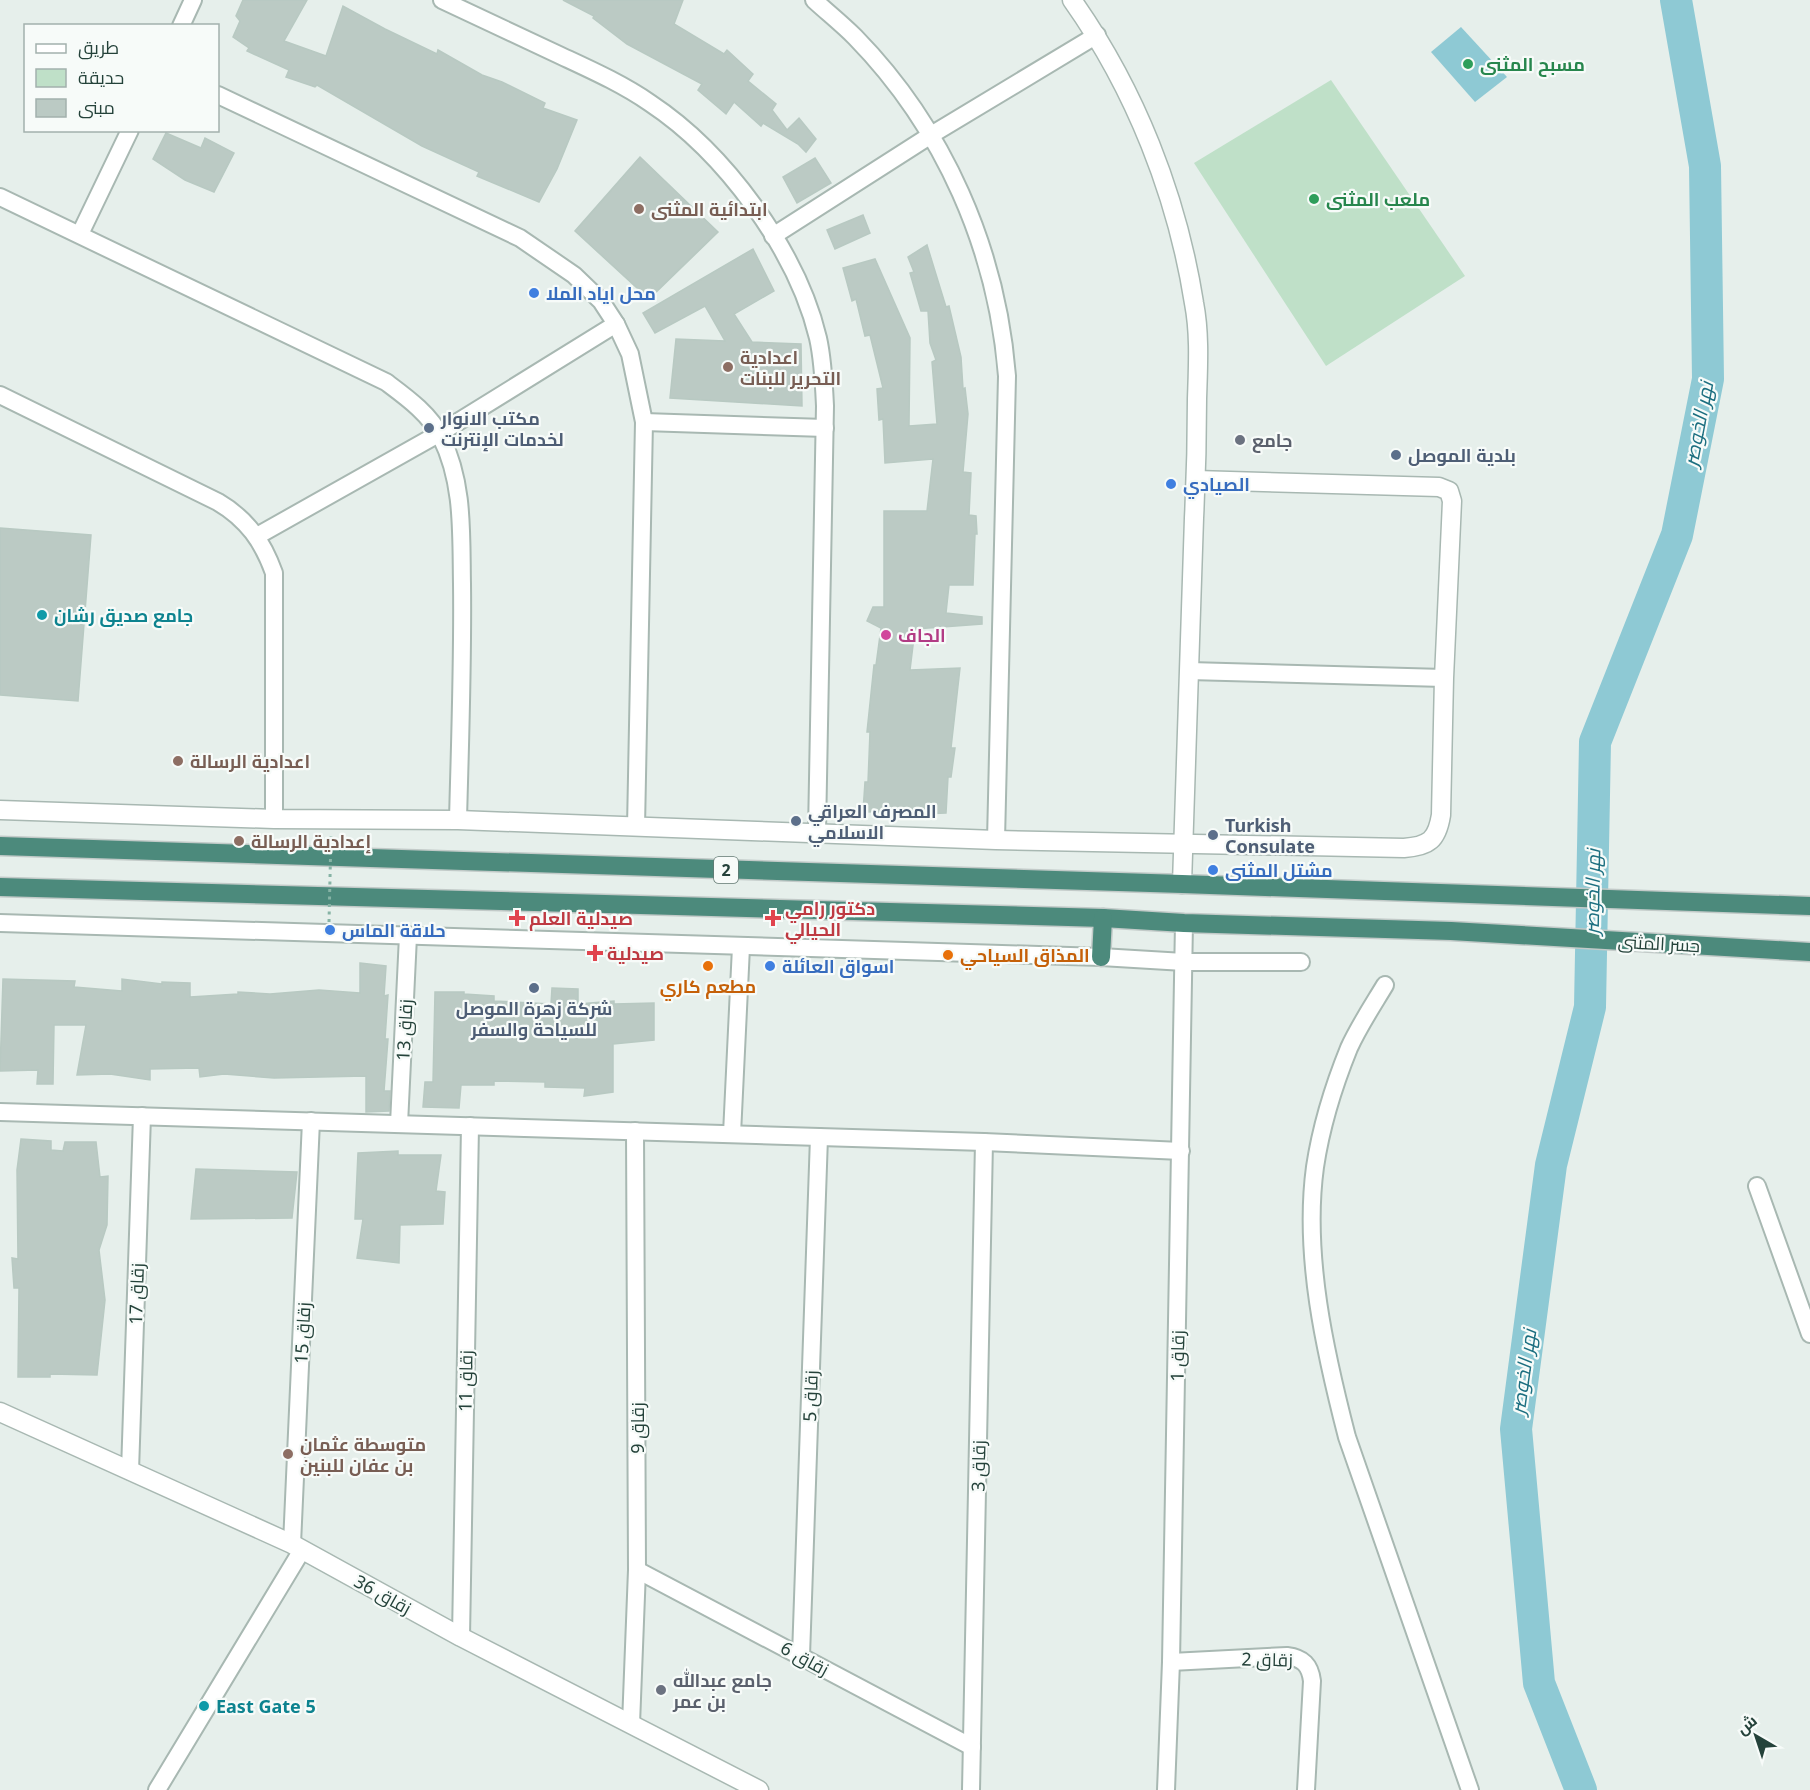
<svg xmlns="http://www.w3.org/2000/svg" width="1810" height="1790" font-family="'Noto Sans',Cairo,sans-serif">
<rect width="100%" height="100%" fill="#e6efeb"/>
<path fill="#bfe0c8" d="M1331,80L1465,276L1326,366L1194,163Z"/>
<path fill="#8ec9d4" d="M1461,27L1507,77L1475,102L1431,52Z"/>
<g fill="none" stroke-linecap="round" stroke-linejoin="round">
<path stroke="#8ec9d4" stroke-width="32" d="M1581,1790L1539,1683L1516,1429L1551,1165L1590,1007L1595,742L1677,535L1708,379L1705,166L1676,0"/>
</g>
<g fill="#bbcac4" stroke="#b8c9c2" stroke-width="1.5">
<path d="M243,0H307L284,41L326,56L343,6L385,29L437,54L438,50L482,75L502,82L545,103L543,108L577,120L557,169L539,202L477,176L479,172L422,146L317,85L315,87L286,77L289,70L247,51L249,48L233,37L240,21L236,16Z"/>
<path d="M563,0H683L674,24L724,54L727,50L753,74L748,81L776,104L772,110L787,130L799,118L816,139L806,152L798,144L763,123L761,126L734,102L726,114L698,90L702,84L627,44L593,18L594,16Z"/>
<path d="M166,133L201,148L205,138L234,153L214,192L185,180L153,159Z"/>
<path d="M640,157L718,232L649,299L575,231Z"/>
<path d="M815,158L831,183L797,203L783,177Z"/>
<path d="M863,215L870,233L835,249L827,230Z"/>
<path d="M927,245L946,307L949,306L961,357L963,389L965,388L968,414L963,472L971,473L969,515L976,516L977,534H975L973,585H949L946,613L982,617V624L915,629L910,670L960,668L951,748H955L951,777H948L946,813L919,814V811L863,812L865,782H868L870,732H867L874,665H876L881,628L867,621L873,607H884V511H927L933,459L885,463L883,419L879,420L877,389L883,388L870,335L865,336L856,299L852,301L843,268L875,259L910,338L909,426L937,424L932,362L936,360L930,343L928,311H921L910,273L914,272L908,257Z"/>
<path d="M753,249L774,291L734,314L752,342L801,344L802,406L670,398L676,339L725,341L705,306L655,333L643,313Z"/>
<path d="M0,528L91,535L78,701L0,695Z"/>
<path d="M360,963L386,966L384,996L388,995L385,1039H388L384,1091H390L389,1111L366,1112V1076L274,1078L224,1074L200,1077L199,1068L150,1069V1080L110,1074L77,1075L86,1025H54L53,1084H37L38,1070L0,1071L3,979L75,981L74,987L122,991V979L162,984V982L190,983V997L238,994V992L270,994L319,990L360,993Z"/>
<path d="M552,988L578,989V1004L614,1001V1004L654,1003V1040L613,1044V1092L584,1096L585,1088L545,1087V1082L494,1081V1085H461L459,1108L423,1107L425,1082H433L435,992H464V994L494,996V1001L551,1004Z"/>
<path d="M21,1139L51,1141V1150L63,1151L65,1142H96L100,1177L108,1176L107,1225L99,1250L105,1300L97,1375L50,1374V1377H18L19,1288H14L12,1258L18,1259L17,1170Z"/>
<path d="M398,1151V1155H441L436,1191L445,1192L443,1224L400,1225L399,1263L357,1258L363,1219H355L358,1153Z"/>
<path d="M196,1169L297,1172L292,1218L191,1219Z"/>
</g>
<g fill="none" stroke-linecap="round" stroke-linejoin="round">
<g stroke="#a8b8b2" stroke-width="20">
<g id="minor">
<path d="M442,0C480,18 519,36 557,54C589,69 621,83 650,103C724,152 797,250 818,338C823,360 824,384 825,406L817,832"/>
<path d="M814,0C827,12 842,24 855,37C944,128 997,249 1007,376L996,840"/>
<path d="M181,26L193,0"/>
<path d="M218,95L520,238L574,275L601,301L616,324L630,354L644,422L636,827"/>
<path d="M0,197L386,382C406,397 430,414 441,437C464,483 461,533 462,584C463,662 460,741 458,820"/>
<path d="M80,234L130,130"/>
<path d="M773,236L931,135L1097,35"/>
<path d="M0,395L218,502C247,519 263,542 274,573V819"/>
<path d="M644,422L825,428"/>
<path d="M257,536L440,433L616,324"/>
<path d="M1189,671L1444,678"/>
<path d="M0,923L1101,957L1184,962H1301"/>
<path d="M1385,985C1373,1005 1359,1026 1349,1048C1334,1085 1321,1127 1315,1167C1303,1255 1325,1352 1347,1437L1470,1790"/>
<path d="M0,1112L984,1142L1181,1151"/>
<path d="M399,1124L408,936"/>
<path d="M732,1134L741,947"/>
<path d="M1757,1186L1810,1334"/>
<path d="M130,1471L142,1116"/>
<path d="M292,1544L311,1121"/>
<path d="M637,1570L972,1747"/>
<path d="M461,1637L470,1126"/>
<path d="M801,1656L819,1137"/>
<path d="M1171,1662L1287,1656C1303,1658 1310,1665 1312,1681L1306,1790"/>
<path d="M631,1724L637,1570L635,1131"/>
<path d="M157,1790L302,1550"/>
<path d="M971,1790L984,1142"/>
<path d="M1166,1790L1171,1662L1184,923"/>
</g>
</g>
<g stroke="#a8b8b2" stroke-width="21">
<g id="tertiary">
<path d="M1072,0C1135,89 1177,195 1194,303C1200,334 1198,367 1197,399C1197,438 1196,478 1194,518C1190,640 1186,762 1182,884"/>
<path d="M0,810L274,819L458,820L996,840L1404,848C1429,846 1437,840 1441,815L1444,678L1452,501L1449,491L1439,487L1196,480"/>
<path d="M0,1412L292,1544L461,1637L759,1790"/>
</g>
</g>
<g stroke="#c2cac8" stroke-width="21">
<g id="trunk">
<path d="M0,846L1182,884L1810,906"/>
<path d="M0,887L1103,918L1184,923L1451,931L1810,952"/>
<path d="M1101,957L1103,918"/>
</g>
</g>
<use href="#minor" stroke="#fff" stroke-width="16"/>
<use href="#tertiary" stroke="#fff" stroke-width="18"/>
<use href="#trunk" stroke="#4c8a7c" stroke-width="18"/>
<path stroke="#86b3a5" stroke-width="3" stroke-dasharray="3 4.5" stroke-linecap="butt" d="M329,922L331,835"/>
</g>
<g fill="#2e9e5b" stroke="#f7fbf9" stroke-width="2">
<circle cx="1468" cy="64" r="6"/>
<circle cx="1314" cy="199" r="6"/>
</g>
<g fill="#8d6e63" stroke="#f7fbf9" stroke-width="2">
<circle cx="639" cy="209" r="6"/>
<circle cx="728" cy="367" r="6"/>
<circle cx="178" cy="761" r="6"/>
<circle cx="239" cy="841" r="6"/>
<circle cx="288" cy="1454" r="6"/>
</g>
<g fill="#3f7fe0" stroke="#f7fbf9" stroke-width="2">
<circle cx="534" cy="293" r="6"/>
<circle cx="1171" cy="484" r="6"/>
<circle cx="1213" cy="870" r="6"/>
<circle cx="330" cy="930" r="6"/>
<circle cx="770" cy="966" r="6"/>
</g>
<g fill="#5c6f8a" stroke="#f7fbf9" stroke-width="2">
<circle cx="429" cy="428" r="6"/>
<circle cx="1396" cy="455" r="6"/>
<circle cx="796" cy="821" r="6"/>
<circle cx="1213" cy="835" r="6"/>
<circle cx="534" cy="988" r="6"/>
</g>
<g fill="#6b7280" stroke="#f7fbf9" stroke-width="2">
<circle cx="1240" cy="440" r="6"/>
<circle cx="661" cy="1690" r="6"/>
</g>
<g fill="#0f9aa8" stroke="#f7fbf9" stroke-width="2">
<circle cx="42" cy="615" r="6"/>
<circle cx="204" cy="1706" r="6"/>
</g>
<circle fill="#d1479c" stroke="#f7fbf9" stroke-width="2" cx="886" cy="635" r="6"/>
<g fill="#e0444e" stroke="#f7fbf9" stroke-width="2">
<path d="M514 909h6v6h6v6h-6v6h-6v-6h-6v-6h6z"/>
<path d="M770 909h6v6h6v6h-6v6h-6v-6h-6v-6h6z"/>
<path d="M592 944h6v6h6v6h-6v6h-6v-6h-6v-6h6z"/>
</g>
<g fill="#e8710a" stroke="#f7fbf9" stroke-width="2">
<circle cx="948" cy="955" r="6"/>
<circle cx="708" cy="966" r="6"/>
</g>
<g text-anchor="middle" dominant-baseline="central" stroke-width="4.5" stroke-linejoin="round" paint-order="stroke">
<rect fill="#f7fbf9" stroke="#637a73" stroke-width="1.5" x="714" y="857" width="24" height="26" rx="4.5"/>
<g font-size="16" font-weight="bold" fill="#24423a">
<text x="726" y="870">2</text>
</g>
<g font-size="18" font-weight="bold" fill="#27864d" stroke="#f7fbf9" text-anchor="start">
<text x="1480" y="64">مسبح المثنى</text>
<text x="1326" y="199">ملعب المثنى</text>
</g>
<g font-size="18" font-weight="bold" fill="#785e54" stroke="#f7fbf9" text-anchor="start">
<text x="651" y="209">ابتدائية المثنى</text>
<text x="740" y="357">اعدادية<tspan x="740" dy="21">التحرير للبنات</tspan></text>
<text x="190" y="761">اعدادية الرسالة</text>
<text x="251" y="841">إعدادية الرسالة</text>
<text x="300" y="1444">متوسطة عثمان<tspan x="300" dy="21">بن عفان للبنين</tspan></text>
</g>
<g font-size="18" font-weight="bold" fill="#366cbe" stroke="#f7fbf9" text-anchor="start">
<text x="546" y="293">محل اياد الملا</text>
<text x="1183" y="484">الصيادي</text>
<text x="1225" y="870">مشتل المثنى</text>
<text x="342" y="930">حلاقة الماس</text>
<text x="782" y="966">اسواق العائلة</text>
</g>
<g font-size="18" font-weight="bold" fill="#4e5e75" stroke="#f7fbf9" text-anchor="start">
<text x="441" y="418">مكتب الانوار<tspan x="441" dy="21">لخدمات الإنترنت</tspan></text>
<text x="1408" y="455">بلدية الموصل</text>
<text x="808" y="811">المصرف العراقي<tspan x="808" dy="21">الاسلامي</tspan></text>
<text x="1225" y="825">Turkish<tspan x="1225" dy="21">Consulate</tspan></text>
<text x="534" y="1008" text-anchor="middle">شركة زهرة الموصل<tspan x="534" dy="21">للسياحة والسفر</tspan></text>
</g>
<g font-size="18" font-weight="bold" fill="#5b616d" stroke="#f7fbf9" text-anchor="start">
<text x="1252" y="440">جامع</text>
<text x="673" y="1680">جامع عبدالله<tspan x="673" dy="21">بن عمر</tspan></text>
</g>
<g font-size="18" font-weight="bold" fill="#0d838f" stroke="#f7fbf9" text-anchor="start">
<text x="54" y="615">جامع صديق رشان</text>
<text x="216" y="1706">East Gate 5</text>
</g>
<g font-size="18" font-weight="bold" fill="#b23c85" stroke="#f7fbf9" text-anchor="start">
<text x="898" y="635">الجاف</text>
</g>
<g font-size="18" font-weight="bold" fill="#be3a42" stroke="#f7fbf9" text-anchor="start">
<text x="785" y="908">دكتور رامي<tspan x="785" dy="21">الحيالي</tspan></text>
<text x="529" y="918">صيدلية العلم</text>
<text x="607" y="953">صيدلية</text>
</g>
<g font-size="18" fill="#24423a" stroke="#f7fbf9">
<text transform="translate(1659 943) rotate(3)">جسر المثنى</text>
<text transform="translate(404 1030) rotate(-87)">زقاق 13</text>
<text transform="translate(136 1294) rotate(-88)">زقاق 17</text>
<text transform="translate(302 1333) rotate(-87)">زقاق 15</text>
<text transform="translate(1177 1356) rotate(-89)">زقاق 1</text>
<text transform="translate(465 1381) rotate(-89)">زقاق 11</text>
<text transform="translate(810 1396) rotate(-88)">زقاق 5</text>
<text transform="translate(637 1428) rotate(-90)">زقاق 9</text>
<text transform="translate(978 1466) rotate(-89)">زقاق 3</text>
<text transform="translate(383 1594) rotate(29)">زقاق 36</text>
<text transform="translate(805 1658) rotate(28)">زقاق 6</text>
<text transform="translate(1267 1659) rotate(1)">زقاق 2</text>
</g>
<g font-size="18" font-weight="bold" fill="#c56008" stroke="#f7fbf9" text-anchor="start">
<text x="960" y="955">المذاق السياحي</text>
<text x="708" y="986" text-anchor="middle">مطعم كاري</text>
</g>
<g font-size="20" font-style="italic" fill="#1c6f80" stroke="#f7fbf9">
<text transform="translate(1698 424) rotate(-79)">نهر الخوصر</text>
<text transform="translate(1592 892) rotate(-89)">نهر الخوصر</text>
<text transform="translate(1523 1372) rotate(-82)">نهر الخوصر</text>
</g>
</g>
<rect x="24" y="24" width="195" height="108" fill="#f7fbf9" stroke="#a3b1ad" stroke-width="1.5"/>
<rect x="36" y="44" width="30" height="9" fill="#ffffff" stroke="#a3b1ad" stroke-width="1.5"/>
<text x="78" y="54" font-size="18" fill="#24423a">طريق</text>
<rect x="36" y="69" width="30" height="18" fill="#bfe0c8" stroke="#a3b1ad" stroke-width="1.5"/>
<text x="78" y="84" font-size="18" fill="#24423a">حديقة</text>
<rect x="36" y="99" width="30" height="18" fill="#bbcac4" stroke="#a3b1ad" stroke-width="1.5"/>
<text x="78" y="114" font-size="18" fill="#24423a">مبنى</text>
<g transform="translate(1756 1736) rotate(321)" stroke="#f7fbf9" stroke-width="4.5" paint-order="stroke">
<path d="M0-4.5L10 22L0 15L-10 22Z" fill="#24423a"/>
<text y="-9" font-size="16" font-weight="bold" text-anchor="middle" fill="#24423a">ش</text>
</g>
</svg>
